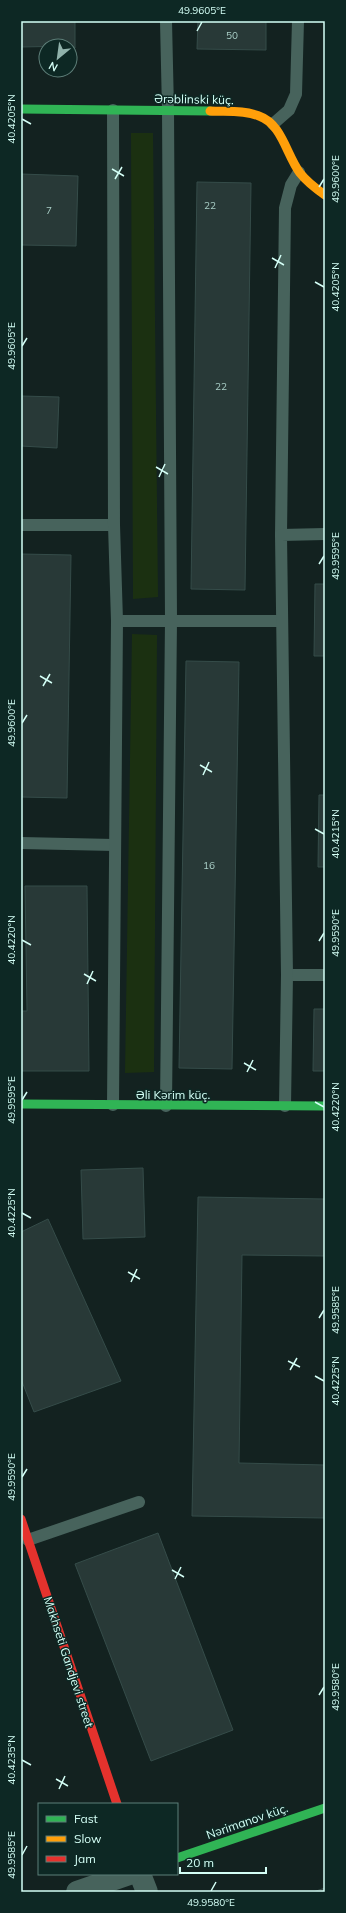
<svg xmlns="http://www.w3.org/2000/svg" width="346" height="1913" font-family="Mulish,sans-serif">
<rect width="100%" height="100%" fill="#132220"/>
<g fill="#1b3011">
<path d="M131,133H153L158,597L133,599Z"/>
<path d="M132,634L157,635L154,1072L125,1073Z"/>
</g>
<g fill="#283937" stroke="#354c49">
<path d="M21,21H75V48H70V46L21,47Z"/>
<path d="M198,21H266V50L197,49Z"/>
<path d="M21,174L78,176L76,246L21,245Z"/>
<path d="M197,182L251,183L245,590L191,589Z"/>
<path d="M21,396L59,397L57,448L21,446Z"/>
<path d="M21,554L71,555L67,798L21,797Z"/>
<path d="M315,584H325V656H314Z"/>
<path d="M186,661L239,662L232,1069L179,1068Z"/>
<path d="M319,795H325V867H318Z"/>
<path d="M25,886H87L89,1071H21V1011H27Z"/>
<path d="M314,1009H325V1071H313Z"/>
<path d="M143,1168L145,1237L83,1239L81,1170Z"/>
<path d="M198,1197L325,1199V1256L242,1255L239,1463L325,1465V1518L192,1516Z"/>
<path d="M48,1219L121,1381L34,1412L21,1379V1232Z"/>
<path d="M158,1533L233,1730L151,1761L75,1564Z"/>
<path d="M325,1888V1892H313Z"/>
</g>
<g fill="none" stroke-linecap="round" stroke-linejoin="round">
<g stroke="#47635c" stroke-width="12">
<path d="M166,21L168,110L171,620L166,1106"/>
<path d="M273,124L289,110L296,94L298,21"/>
<path d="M21,525H114"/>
<path d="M281,535L285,208L291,185L299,172"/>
<path d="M117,621H282"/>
<path d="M21,843L114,845"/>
<path d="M287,975H325"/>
<path d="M113,1105L117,621L114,525L113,110"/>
<path d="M285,1106L287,975L281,535L325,534"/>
<path d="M28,1540L139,1502"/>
</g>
<g stroke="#47635c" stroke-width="22">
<path d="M140,1874L147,1892"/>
<path d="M77,1892L129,1874"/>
</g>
<g stroke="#30b455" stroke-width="9">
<path d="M21,109L210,111"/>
<path d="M21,1104L325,1106"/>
<path d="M177,1858L325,1808"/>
</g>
<path stroke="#ff9f0a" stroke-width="9" d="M210,111C226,112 244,110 259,116C282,124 286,154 300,173C307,182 315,188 325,195"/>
<path stroke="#e5322d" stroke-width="9" d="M21,1519L117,1804"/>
</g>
<path fill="none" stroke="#d4fff6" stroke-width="1.5" d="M197,31L202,22M22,119L31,124M112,169L124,176M115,179L122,167M319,187L324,179M272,258L284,265M275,268L281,255M315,282L324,287M22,346L27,338M156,467L168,474M159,477L165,464M319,564L324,556M40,676L52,683M43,686L50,674M22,723L27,715M200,765L212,772M203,775L209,762M315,829L324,834M22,940L31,945M319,941L324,933M84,974L96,981M87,984L93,971M244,1063L256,1070M247,1072L253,1060M22,1100L27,1092M315,1102L324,1107M22,1213L31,1218M128,1272L140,1279M131,1282L137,1269M319,1318L324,1310M288,1361L300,1367M290,1370L297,1358M315,1376L324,1381M22,1477L27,1469M172,1570L184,1577M175,1579L181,1567M319,1695L324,1687M22,1760L31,1765M56,1779L68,1786M59,1789L65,1776M22,1855L27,1846M211,1891L216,1882"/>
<g text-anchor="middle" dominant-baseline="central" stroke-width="3" stroke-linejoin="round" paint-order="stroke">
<g font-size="10" fill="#a9cec6">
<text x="232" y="35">50</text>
<text x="210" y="205">22</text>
<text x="49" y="210">7</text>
<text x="221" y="386">22</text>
<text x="209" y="865">16</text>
</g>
<g font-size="12" fill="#d4fff6" stroke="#0d2824">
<text transform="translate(194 99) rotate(1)">Ərəblinski küç.</text>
<text x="173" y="1094">Əli Kərim küç.</text>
<text transform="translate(69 1662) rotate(72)">Makhseti Gandjevi street</text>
<text transform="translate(247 1821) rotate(-19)">Nərimanov küç.</text>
</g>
</g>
<rect width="346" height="1913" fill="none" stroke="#0d2824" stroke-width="44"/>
<rect x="38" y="1803" width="140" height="72" fill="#0d2824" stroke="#5d7e78"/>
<rect x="46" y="1816" width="20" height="6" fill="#30b455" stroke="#5d7e78"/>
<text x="74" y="1823" font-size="12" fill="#d4fff6">Fast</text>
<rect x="46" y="1836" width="20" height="6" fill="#ff9f0a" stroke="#5d7e78"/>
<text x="74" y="1843" font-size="12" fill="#d4fff6">Slow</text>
<rect x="46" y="1856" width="20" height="6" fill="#e5322d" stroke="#5d7e78"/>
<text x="74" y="1863" font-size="12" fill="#d4fff6">Jam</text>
<g transform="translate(58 58) rotate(209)"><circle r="19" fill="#0d2824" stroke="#5d7e78"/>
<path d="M0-3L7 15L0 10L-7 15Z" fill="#90b2ab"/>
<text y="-6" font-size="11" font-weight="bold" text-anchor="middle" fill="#d4fff6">N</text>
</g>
<path d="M180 1867v6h86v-6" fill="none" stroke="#d4fff6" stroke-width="2"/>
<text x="186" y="1867" font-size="12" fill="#d4fff6" stroke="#0d2824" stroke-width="3" paint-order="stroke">20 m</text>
<rect x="22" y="22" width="302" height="1869" fill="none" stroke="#d4fff6" stroke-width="1.5"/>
<g font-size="10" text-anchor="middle" fill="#d4fff6">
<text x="202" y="14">49.9605°E</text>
<text transform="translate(11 119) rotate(-90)" y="4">40.4205°N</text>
<text transform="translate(335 179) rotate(-90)" y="4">49.9600°E</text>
<text transform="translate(335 287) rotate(-90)" y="4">40.4205°N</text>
<text transform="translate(11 346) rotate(-90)" y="4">49.9605°E</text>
<text transform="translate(335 556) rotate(-90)" y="4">49.9595°E</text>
<text transform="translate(11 723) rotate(-90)" y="4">49.9600°E</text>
<text transform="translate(335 834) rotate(-90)" y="4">40.4215°N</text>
<text transform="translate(335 933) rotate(-90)" y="4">49.9590°E</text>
<text transform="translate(11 940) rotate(-90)" y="4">40.4220°N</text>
<text transform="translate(11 1100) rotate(-90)" y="4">49.9595°E</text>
<text transform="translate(335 1107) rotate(-90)" y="4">40.4220°N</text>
<text transform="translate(11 1213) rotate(-90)" y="4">40.4225°N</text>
<text transform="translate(335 1310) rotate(-90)" y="4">49.9585°E</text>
<text transform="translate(335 1381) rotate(-90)" y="4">40.4225°N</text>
<text transform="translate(11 1477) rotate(-90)" y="4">49.9590°E</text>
<text transform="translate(335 1687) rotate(-90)" y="4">49.9580°E</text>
<text transform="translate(11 1760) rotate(-90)" y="4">40.4235°N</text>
<text transform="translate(11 1855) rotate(-90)" y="4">49.9585°E</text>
<text x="211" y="1906">49.9580°E</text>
</g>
</svg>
